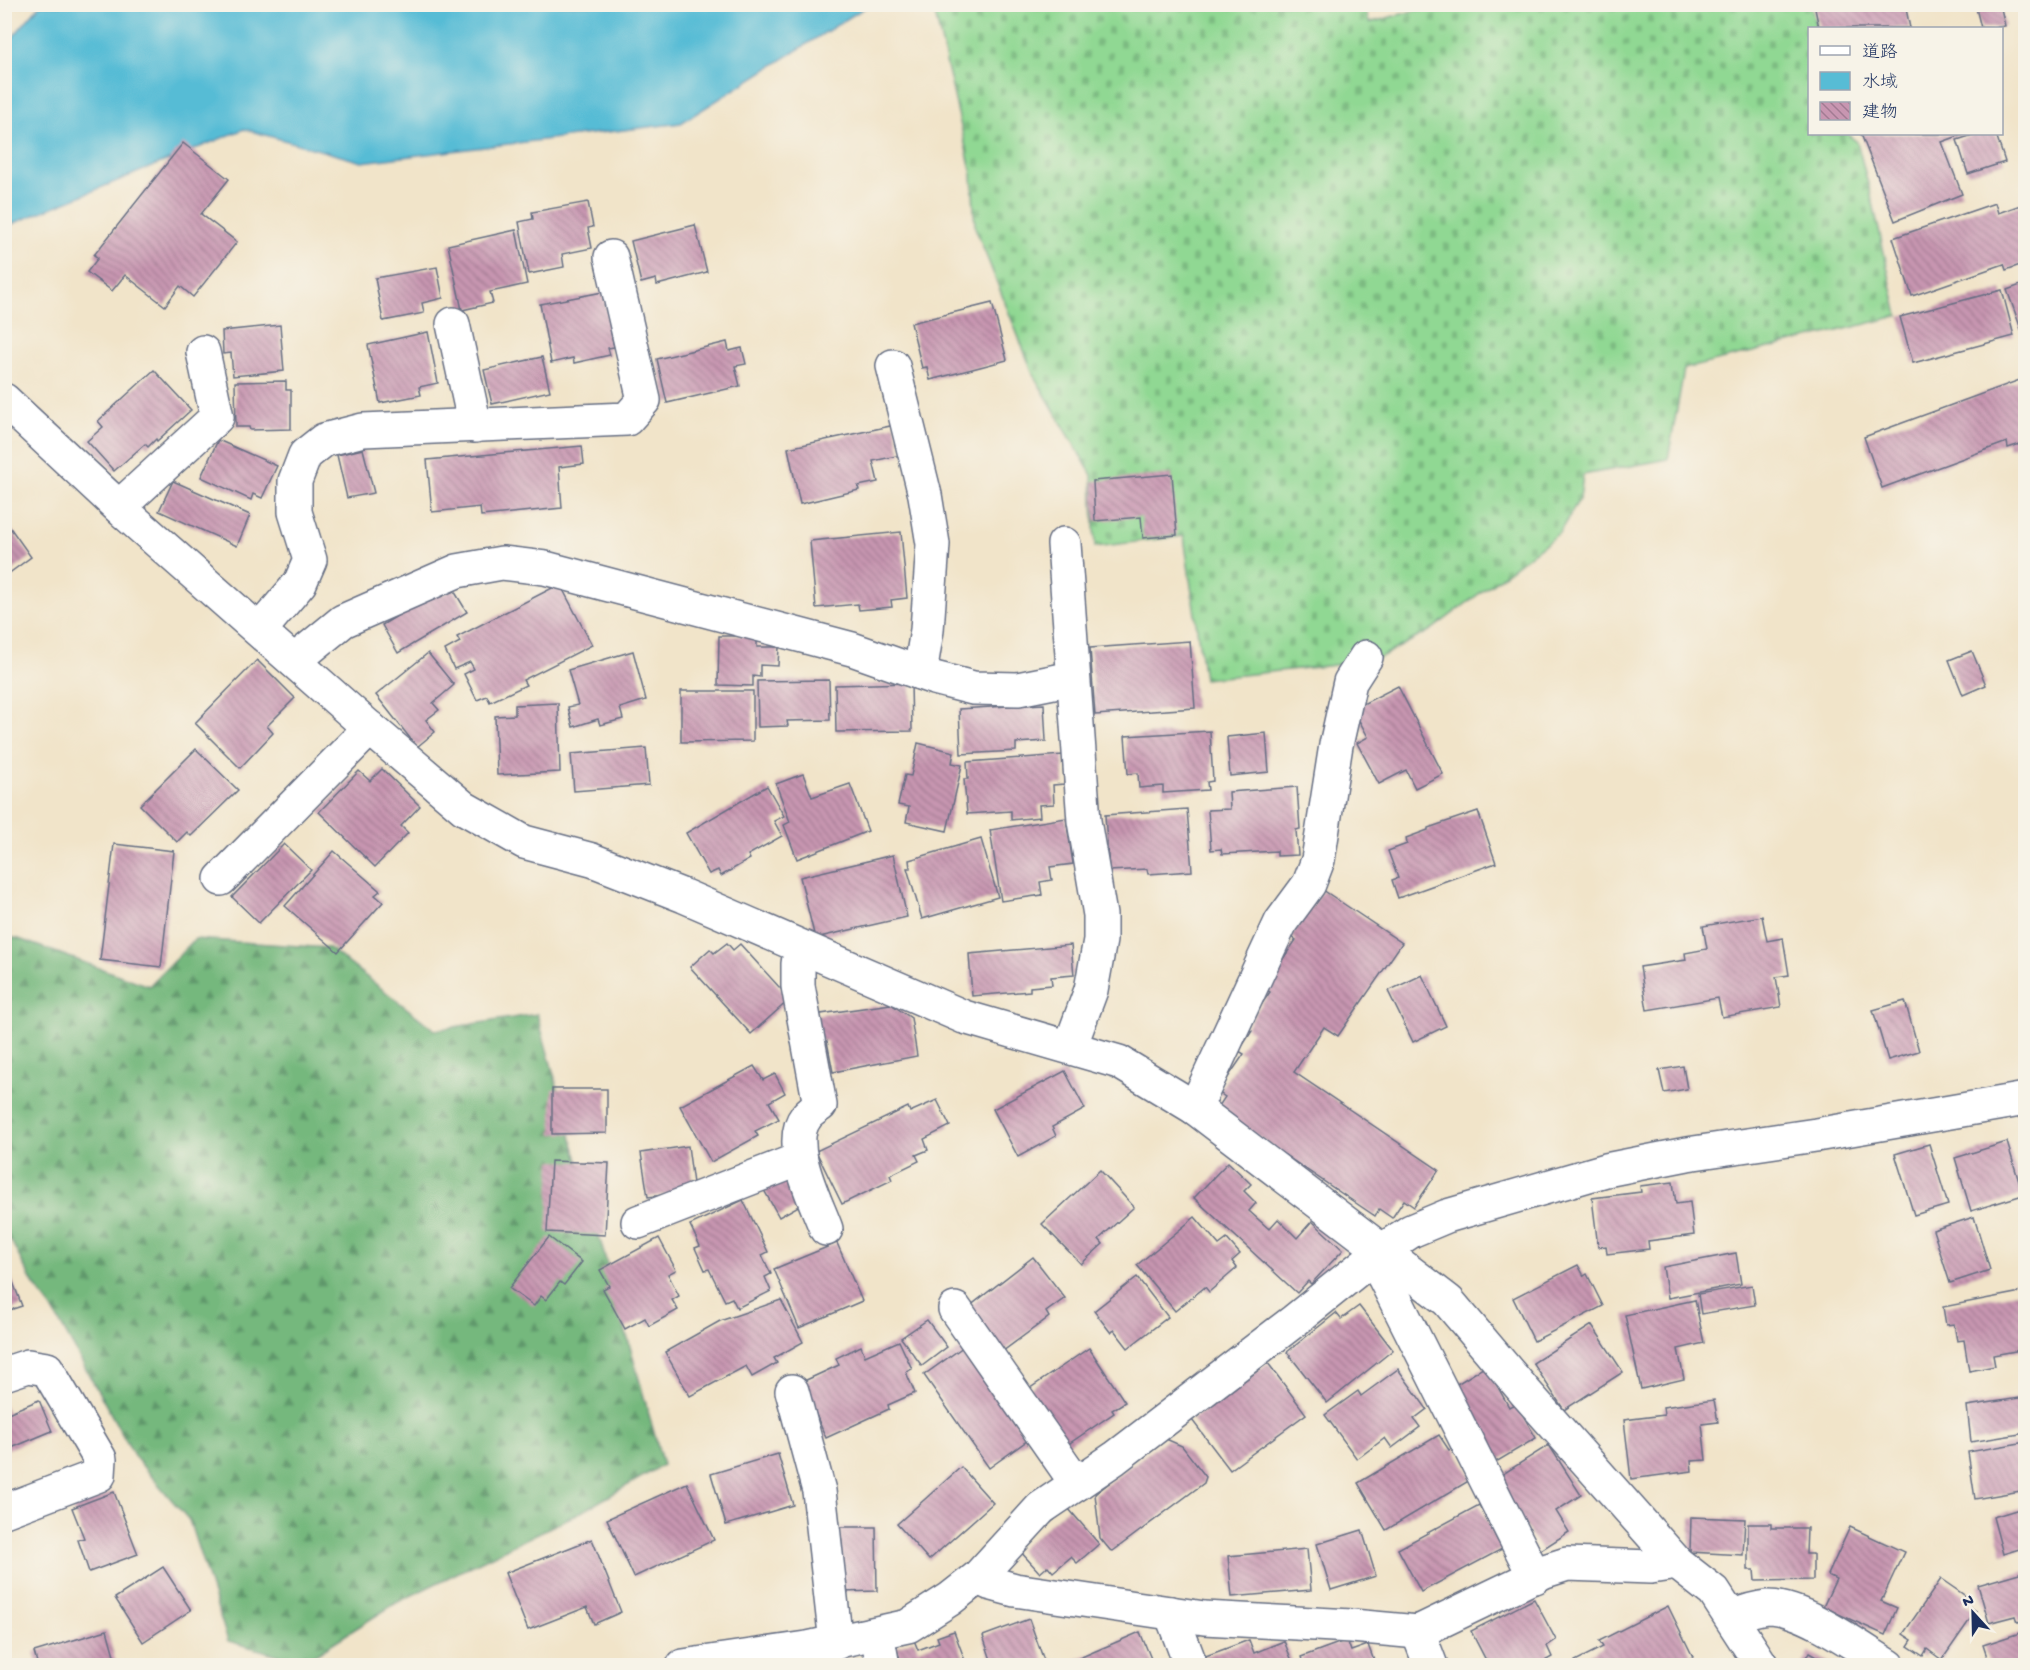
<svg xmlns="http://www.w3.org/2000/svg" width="2030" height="1670" font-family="'Gochi Hand','Klee One',sans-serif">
<defs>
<pattern id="forest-firs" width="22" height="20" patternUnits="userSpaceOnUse" patternTransform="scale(1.5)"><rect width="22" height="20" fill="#74b87d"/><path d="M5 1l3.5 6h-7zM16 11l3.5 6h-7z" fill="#5e966a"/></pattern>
<pattern id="cemetery-stones" width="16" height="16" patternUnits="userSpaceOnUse" patternTransform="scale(1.5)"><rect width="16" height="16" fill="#90d893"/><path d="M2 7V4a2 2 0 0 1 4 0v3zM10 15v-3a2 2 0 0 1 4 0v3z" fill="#7cba81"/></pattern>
<pattern id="building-back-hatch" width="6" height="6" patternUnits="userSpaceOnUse" patternTransform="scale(1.5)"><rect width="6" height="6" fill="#c896b1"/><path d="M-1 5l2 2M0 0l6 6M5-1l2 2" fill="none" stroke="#a27b93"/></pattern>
</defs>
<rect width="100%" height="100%" fill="#f7f3e8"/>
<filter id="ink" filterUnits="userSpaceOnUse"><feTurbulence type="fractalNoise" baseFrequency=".0167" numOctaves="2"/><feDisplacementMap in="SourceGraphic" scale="12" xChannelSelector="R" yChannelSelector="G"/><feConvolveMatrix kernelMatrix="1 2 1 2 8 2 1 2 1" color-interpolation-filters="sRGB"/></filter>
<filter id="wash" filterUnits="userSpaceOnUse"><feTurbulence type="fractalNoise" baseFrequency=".008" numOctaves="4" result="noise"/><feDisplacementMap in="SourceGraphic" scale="24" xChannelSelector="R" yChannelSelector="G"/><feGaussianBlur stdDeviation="1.35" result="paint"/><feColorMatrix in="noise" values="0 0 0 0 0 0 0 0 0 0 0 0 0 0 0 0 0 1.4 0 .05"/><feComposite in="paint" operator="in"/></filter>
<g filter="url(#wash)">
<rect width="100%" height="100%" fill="#f1e4c9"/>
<path fill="url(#forest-firs)" stroke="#48746e" stroke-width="1.5" d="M5,936L19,939L149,986L195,939L329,948L435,1030L537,1014L663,1465L583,1511L396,1603L303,1662L228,1641L189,1520L135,1457L51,1307L34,1285L11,1241H5Z"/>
<path fill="url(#cemetery-stones)" stroke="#568478" stroke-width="1.5" d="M1364,4L1369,23L1438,4L1811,5L1816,28H1810V134H1847L1857,142L1873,203L1898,316L1684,369L1668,459L1583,475L1580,498L1559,533L1431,630L1373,661L1204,679L1184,536L1095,547L1092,475L1034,376L975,227L972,174L933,5Z"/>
<path fill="#57bcd5" stroke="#39769a" stroke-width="1.5" d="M40,5H869L681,123L362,162L244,129L5,227V46Z"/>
<g id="blocks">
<g fill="url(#building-back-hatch)">
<path d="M1814,4H1905L1910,28H1819Z"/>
<path d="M1975,4H2000L2005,26L1993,28H1981Z"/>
<path d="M1861,134H1964L1942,142L1962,194L1895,221Z"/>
<path d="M1976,134H1996L2005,162L1968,174L1957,140Z"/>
<path d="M183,143L229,179L201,214L237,242L193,297L180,286L165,306L125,275L112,291L87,272L98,258L94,255Z"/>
<path d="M588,202L593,227L588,228L592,248L562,254L564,267L529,274L519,222L533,219L532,212Z"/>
<path d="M1995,203L1998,213L2026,203V263L2006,270L2004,264L1912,296L1893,238Z"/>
<path d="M695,225L707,272L657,285L656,279L641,283L631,241Z"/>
<path d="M516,230L527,284L490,292L493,303L462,310L448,245Z"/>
<path d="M437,267L443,298L422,303L424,313L383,321L375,278Z"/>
<path d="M2026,283V327L2021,329L2007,290Z"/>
<path d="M2002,290L2014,336L1913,363L1900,317Z"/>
<path d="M603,292L614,347L608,348L610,355L574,363L573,358L551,363L540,304Z"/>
<path d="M992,303L1007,360L930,380L927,367L922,368L911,323Z"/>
<path d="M280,325L284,371L233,376L231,353L223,354L222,331Z"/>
<path d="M428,332L438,383L419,387L421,395L380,403L368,345Z"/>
<path d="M727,342L729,351L742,348L746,364L735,366L740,386L667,403L657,359Z"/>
<path d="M542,357L550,391L492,404L484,370Z"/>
<path d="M154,370L191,410L157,441L156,439L148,447L145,444L114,471L87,441L103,427L98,421Z"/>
<path d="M2025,378L2026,442L2008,448L2007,442L1882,488L1864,437Z"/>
<path d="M286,381V390H291V429L250,430L249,427H236L235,382Z"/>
<path d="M895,425L901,455L873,461L878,482L858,486L859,490L800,504L788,448Z"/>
<path d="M218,440L277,466L262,498L253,494L251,500L201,477Z"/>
<path d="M582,446L584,464L559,467L562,508L481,516L480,507L432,512L427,460Z"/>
<path d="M363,449L374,493L347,498L337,455Z"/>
<path d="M1172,474L1177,535L1143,538L1141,517L1095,521L1093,481Z"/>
<path d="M173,481L250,515L237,546L159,511Z"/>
<path d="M4,519L31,557L4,577Z"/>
<path d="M901,532L907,598L891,600L892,607L859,610L858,604L816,608L810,541Z"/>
<path d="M560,584L592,645L523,680L526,685L490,702L487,696L477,700L464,674L474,669L470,662L454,669L445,650L460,642L457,637Z"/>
<path d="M453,589L467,612L398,653L382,625L440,590L443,595Z"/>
<path d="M719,636H757V647H779L778,666L760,665V677L753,676V686L718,685Z"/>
<path d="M1190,641L1195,708L1095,715L1090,648Z"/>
<path d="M633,651L646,700L620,708L623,719L600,725L598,719L573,727L568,707L578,705L568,670Z"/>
<path d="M1972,651L1986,685L1963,695L1949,660Z"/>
<path d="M428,653L454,685L433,703L439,710L426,720L435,732L417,747L376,695Z"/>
<path d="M257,660L295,698L267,726L273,733L240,768L195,723Z"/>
<path d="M829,680L830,720L787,721L788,726L758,727L757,681Z"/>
<path d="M911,683L912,731L836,732L835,685Z"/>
<path d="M1398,686L1443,774L1415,788L1406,770L1379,784L1357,743L1368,737L1353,709Z"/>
<path d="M681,691H753V741L681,742Z"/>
<path d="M558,703L560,772L497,775L495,716L515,715V705Z"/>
<path d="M1044,704L1046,741L1016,743V751L961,754L959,709Z"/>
<path d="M1210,731L1213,781L1207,782L1208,790L1163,793V786L1139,788L1138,773L1128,774L1125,736Z"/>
<path d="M1266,733L1269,772L1230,776L1227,737Z"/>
<path d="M918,743L954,752L952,763L962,765L947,831L906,822L909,807L898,805L905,775L911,776Z"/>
<path d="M646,748L649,785L574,791L571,754Z"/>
<path d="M196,749L238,790L191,836L187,832L177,842L140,805Z"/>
<path d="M1063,755L1064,784L1053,785L1054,804L1039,805L1040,817L1011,820V811L967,814L964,779H968L967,762Z"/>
<path d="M382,769L420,806L401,826L408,833L375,867L319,812L359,771L370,781Z"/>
<path d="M803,774L812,797L850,784L868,831L797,859L784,825L790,822L776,784Z"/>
<path d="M767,786L784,816L774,821L782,836L748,855L750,859L721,876L718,870L709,874L686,833Z"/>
<path d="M1297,787L1300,829L1296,830L1298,855L1277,856V851L1222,854L1221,849L1211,850L1208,810L1230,809L1229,792Z"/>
<path d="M1187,809L1192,871L1148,874L1147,869L1109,871L1105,815Z"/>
<path d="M1478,811L1496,863L1398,898L1392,880L1398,878L1388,851L1407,844L1406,838L1428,830V828Z"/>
<path d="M1066,818L1073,864L1050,867L1052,880L1040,882L1042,895L1001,901L990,830Z"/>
<path d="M981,839L998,897L922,919L907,868H910L909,860Z"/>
<path d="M114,844L174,851L161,967L100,960Z"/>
<path d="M284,844L311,870L259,923L232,897Z"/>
<path d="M334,851L380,891L375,895L383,902L338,952L285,906Z"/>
<path d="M893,855L907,917L815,938L800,877Z"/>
<path d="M1323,890L1402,943L1338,1036L1324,1027L1294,1072L1439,1170L1414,1207L1404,1200L1392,1218L1379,1209L1375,1216L1217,1109L1225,1097L1218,1092L1244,1054L1239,1051L1252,1031L1246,1027L1270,992L1263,988L1296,940L1291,936Z"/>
<path d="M1762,916L1767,941L1783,938L1789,975L1776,977L1781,1007L1722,1017L1718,998L1647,1010L1640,967L1686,960L1685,953L1707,949L1703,926Z"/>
<path d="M727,943L733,950L740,944L790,999L751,1034L690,967L710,949L714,953Z"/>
<path d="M1071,945L1074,975L1051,977L1052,985L1030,987V991L972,996L969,954Z"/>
<path d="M1422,975L1446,1026L1413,1042L1388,991Z"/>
<path d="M1905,1001L1919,1051L1888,1060L1873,1010Z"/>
<path d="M891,1004L911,1018L917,1056L833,1072L827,1041H819L814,1015Z"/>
<path d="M754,1066L763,1080L775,1074L785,1093L769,1102L779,1119L755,1131L758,1136L711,1162L680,1106Z"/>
<path d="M1683,1066L1687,1089L1664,1093L1659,1070Z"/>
<path d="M1065,1071L1085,1109L1052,1127L1056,1136L1018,1157L993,1109Z"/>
<path d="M552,1089H607V1133L552,1134Z"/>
<path d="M937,1100L950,1126L924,1139L928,1150L916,1155L919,1161L890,1175L892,1180L842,1204L816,1151L908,1107L910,1112Z"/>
<path d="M2007,1142L2023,1195L1971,1211L1955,1158Z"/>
<path d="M1929,1144L1948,1205L1914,1215L1895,1154Z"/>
<path d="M688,1146L694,1191L648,1197L641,1153Z"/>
<path d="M551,1161L609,1163L605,1235L547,1232Z"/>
<path d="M1228,1162L1251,1184L1244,1191L1256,1203L1249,1211L1269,1229L1278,1219L1297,1238L1312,1221L1343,1250L1311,1284L1308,1281L1297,1293L1194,1198Z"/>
<path d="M1100,1170L1134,1207L1099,1239L1103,1244L1081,1264L1042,1224Z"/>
<path d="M790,1176L804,1203L779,1217L764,1190Z"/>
<path d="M1673,1182L1676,1204L1690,1202L1694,1235L1648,1241L1649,1249L1607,1254L1606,1246L1598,1247L1592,1198L1641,1192L1640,1186Z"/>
<path d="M743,1200L768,1252L762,1255L771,1274L765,1277L771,1291L737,1308L732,1298L725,1301L709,1269L705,1270L695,1248L700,1246L690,1225Z"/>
<path d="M1195,1217L1219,1245L1227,1239L1240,1254L1232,1261L1237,1268L1209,1292L1205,1287L1175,1311L1137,1265Z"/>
<path d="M1974,1217L1990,1270L1950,1283L1933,1230Z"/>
<path d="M549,1237L582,1262L564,1285L560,1282L546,1300L541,1296L534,1306L509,1288Z"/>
<path d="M659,1238L676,1270L668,1274L679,1296L672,1300L678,1310L649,1326L645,1318L625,1329L603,1289L609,1286L600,1270Z"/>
<path d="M837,1243L862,1301L799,1328L774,1269Z"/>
<path d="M1736,1253L1741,1284L1668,1298L1663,1267Z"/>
<path d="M1033,1257L1065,1298L1046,1312L1049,1317L999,1354L965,1310Z"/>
<path d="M4,1258L22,1306L4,1312Z"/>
<path d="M1578,1265L1584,1276L1587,1274L1603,1306L1534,1341L1513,1298Z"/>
<path d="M1137,1277L1168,1317L1128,1348L1114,1330L1111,1333L1094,1311Z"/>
<path d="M1752,1285L1755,1305L1701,1314L1698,1294Z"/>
<path d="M2026,1291V1349L1993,1355L1995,1366L1969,1371L1964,1340L1957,1341L1954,1324L1946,1325L1943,1307Z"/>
<path d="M781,1300L803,1342L774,1358L777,1363L752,1377L746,1366L690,1396L665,1352L720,1321Z"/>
<path d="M1695,1300L1704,1343L1678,1349L1684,1379L1641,1389L1625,1315Z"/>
<path d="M1359,1306L1393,1350L1327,1403L1287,1352L1336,1313L1341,1319Z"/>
<path d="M927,1320L947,1347L922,1366L901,1338Z"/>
<path d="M1592,1325L1623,1372L1564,1410L1533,1363Z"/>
<path d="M899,1341L912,1369L906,1372L915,1393L888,1405L889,1409L826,1438L802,1382L839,1365L836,1358L861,1346L865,1356Z"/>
<path d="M963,1347L1028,1440L989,1468L924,1375Z"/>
<path d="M1089,1348L1125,1402L1112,1410L1114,1413L1064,1447L1026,1391Z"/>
<path d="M1268,1363L1306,1414L1230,1470L1192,1420Z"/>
<path d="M1486,1366L1509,1407L1516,1403L1536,1438L1496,1462L1452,1387Z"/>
<path d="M1398,1369L1427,1409L1414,1419L1420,1427L1392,1448L1385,1438L1357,1459L1325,1415L1358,1391L1361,1396Z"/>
<path d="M2026,1397V1433L1971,1442L1967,1406Z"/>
<path d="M39,1400L52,1431L4,1451V1404L8,1413Z"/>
<path d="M1714,1400L1718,1422L1702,1424L1706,1460L1691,1461L1692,1471L1631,1479L1624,1420L1664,1415L1663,1407Z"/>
<path d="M1439,1435L1449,1450L1454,1448L1472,1479L1386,1530L1358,1483Z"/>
<path d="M1166,1439L1182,1446L1206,1477L1204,1483L1113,1551L1110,1550L1100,1538L1095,1494Z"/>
<path d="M2026,1442V1490L1975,1499L1968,1452Z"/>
<path d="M1549,1445L1581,1495L1556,1511L1569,1532L1541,1550L1495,1479Z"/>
<path d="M778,1454L793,1505L726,1525L711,1474Z"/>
<path d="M961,1467L993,1503L929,1560L897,1524Z"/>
<path d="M687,1483L714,1540L634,1577L607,1519Z"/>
<path d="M114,1492L138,1554L89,1572L78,1540L84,1538L72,1508Z"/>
<path d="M1479,1505L1502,1549L1421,1592L1398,1549Z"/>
<path d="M2026,1507V1547L2003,1554L1993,1517Z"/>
<path d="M1068,1508L1099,1544L1077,1563L1071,1557L1053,1572L1048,1566L1040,1573L1019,1550Z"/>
<path d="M1691,1517L1745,1519L1743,1555L1690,1552Z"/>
<path d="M1748,1524H1771V1528H1807L1806,1554H1813V1580L1755,1581L1754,1570H1748Z"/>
<path d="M840,1527H876L877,1591L842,1592Z"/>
<path d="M1850,1527L1904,1552L1881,1601L1897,1608L1885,1635L1823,1607L1836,1579L1828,1575Z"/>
<path d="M1362,1530L1376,1576L1331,1590L1317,1544Z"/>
<path d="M592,1539L621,1612L594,1624L587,1607L528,1630L505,1573Z"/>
<path d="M1307,1549L1311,1590L1232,1597L1228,1556Z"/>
<path d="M163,1567L191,1610L143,1642L115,1598Z"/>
<path d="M2026,1571V1620L2018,1622L2016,1616L1989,1623L1978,1585Z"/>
<path d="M1941,1579L1967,1597L1963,1603L1976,1611L1942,1660L1927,1649L1923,1656L1908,1646L1912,1640L1903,1634Z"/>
<path d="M1534,1599L1556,1640L1547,1646L1552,1657L1536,1666H1489L1471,1631Z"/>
<path d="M1668,1606L1693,1657L1676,1666H1577L1575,1661L1603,1647L1599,1641Z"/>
<path d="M1029,1619L1046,1666H993L983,1636Z"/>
<path d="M107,1630L117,1666H38L34,1652Z"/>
<path d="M954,1631L967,1666H902L896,1647L914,1640L918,1650L939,1642L937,1637Z"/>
<path d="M2026,1631V1666H1990L1983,1645Z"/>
<path d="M1140,1632L1154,1666H1071L1070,1662Z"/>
<path d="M1249,1640L1254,1653L1284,1641L1294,1666H1207L1203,1657Z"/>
<path d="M1347,1640L1351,1651L1368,1645L1376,1666H1304L1301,1657Z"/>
<path d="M1810,1652L1835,1666H1802Z"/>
<path d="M856,1659L857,1666H802V1664Z"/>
</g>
</g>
</g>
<g filter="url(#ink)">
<use href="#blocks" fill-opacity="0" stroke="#666e83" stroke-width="1.5"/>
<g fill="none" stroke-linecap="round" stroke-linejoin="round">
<g stroke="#666e83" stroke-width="36">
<g id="minor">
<path d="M453,324L475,426"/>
<path d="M893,366L925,495L933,544L927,630L920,673"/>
<path d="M4,400L123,511L364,723L464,808L524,842L592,860L684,896L964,1017L1119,1062L1195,1108L1448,1301L1526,1393L1677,1563L1714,1592L1762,1666"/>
<path d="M119,507L217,417L203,352"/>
<path d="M1064,544L1084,821L1100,915V940L1091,990L1070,1047"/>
<path d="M260,630L300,583L310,560L295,512V481L305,455L324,440L363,430L627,419L644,400L611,257"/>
<path d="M294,661L343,621L457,571L502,563L545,568L852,649L934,678L973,688L1018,689L1073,678"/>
<path d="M221,879L370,728"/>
<path d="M807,950L798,963V986L820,1105C816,1108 809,1112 806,1117C785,1144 816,1201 826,1229"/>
<path d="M1195,1108L1281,922L1309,884L1318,860L1336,745L1350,682L1366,657"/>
<path d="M638,1222L800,1159"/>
<path d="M1371,1258L1384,1277L1535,1577"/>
<path d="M955,1309L1077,1484"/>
<path d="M4,1374L28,1366L47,1369L100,1459L99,1475L4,1511"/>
<path d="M792,1391L819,1491L836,1643"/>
<path d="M978,1577L989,1583L1015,1590L1204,1618L1352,1626L1418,1632L1545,1571L1567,1564L1651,1567L1677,1563"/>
<path d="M1171,1613L1191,1666"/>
<path d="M1732,1617C1744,1612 1755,1608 1768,1607C1804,1607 1858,1647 1889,1666"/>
<path d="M1418,1632L1431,1666"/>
<path d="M877,1634L883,1666"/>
<path d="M683,1666L807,1648L908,1626L950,1599L978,1577L1041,1508L1115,1458L1294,1321L1381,1251L1411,1231L1447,1216L1606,1170L1687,1154L1816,1135L2026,1099"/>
</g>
</g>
<use href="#minor" stroke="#fff" stroke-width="33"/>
</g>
</g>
<rect width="2030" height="1670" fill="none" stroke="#f7f3e8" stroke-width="24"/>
<rect x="1808" y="27" width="195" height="108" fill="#f7f3e8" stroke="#9fa5b1" stroke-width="1.5"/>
<rect x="1820" y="46" width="30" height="9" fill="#ffffff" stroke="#9fa5b1" stroke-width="1.5"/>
<text x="1862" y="57" font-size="18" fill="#1b2f5e">道路</text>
<rect x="1820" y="72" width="30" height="18" fill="#57bcd5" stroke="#9fa5b1" stroke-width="1.5"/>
<text x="1862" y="87" font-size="18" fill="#1b2f5e">水域</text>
<rect x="1820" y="102" width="30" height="18" fill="url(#building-back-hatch)" stroke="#9fa5b1" stroke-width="1.5"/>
<text x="1862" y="117" font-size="18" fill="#1b2f5e">建物</text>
<g transform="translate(1973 1613) rotate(338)" stroke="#f7f3e8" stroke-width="4.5" paint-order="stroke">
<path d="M0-4.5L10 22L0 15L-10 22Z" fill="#1b2f5e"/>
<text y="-9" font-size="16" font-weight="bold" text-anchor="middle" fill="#1b2f5e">N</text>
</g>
</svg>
